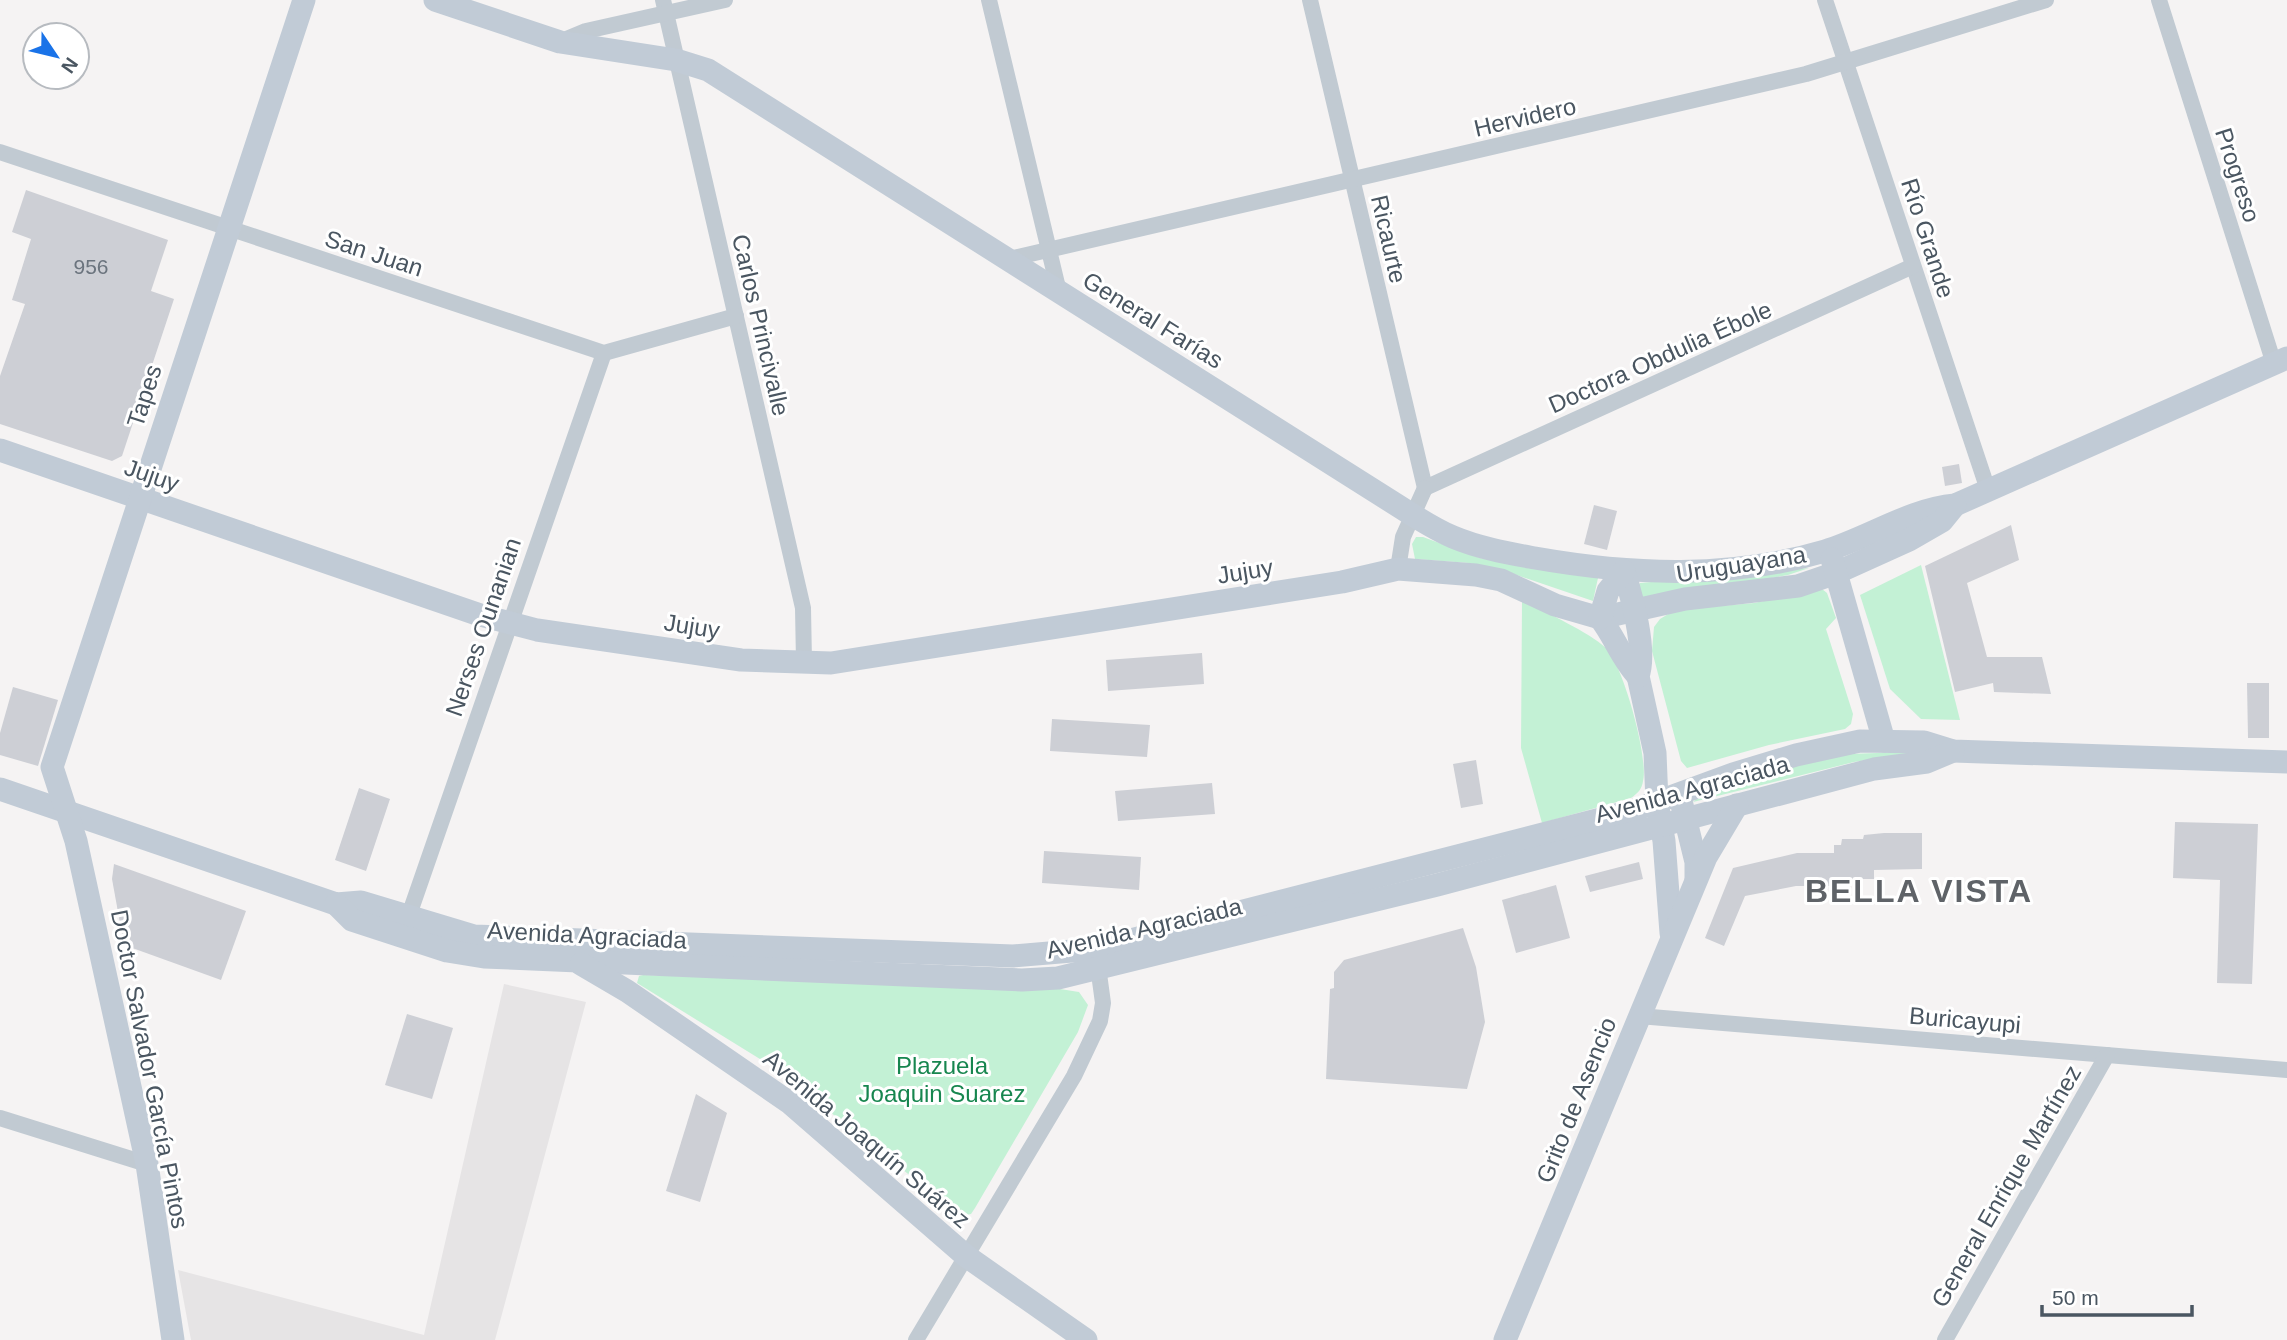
<svg xmlns="http://www.w3.org/2000/svg" width="2287" height="1340" font-family="Helvetica,sans-serif">
<rect width="100%" height="100%" fill="#f5f3f3"/>
<path fill="#e6e4e5" d="M504,984L586,1002L495,1340H191L178,1270L424,1335Z"/>
<g fill="#c3f1d5">
<path d="M1416,537H1423L1480,558L1598,578L1593,601L1508,572L1469,563L1415,559L1412,544Z"/>
<path d="M1921,565L1960,720L1921,719L1890,689L1860,595Z"/>
<path d="M1809,568L1788,575L1643,600L1638,586L1640,583Z"/>
<path d="M1822,589L1827,593L1836,618L1826,629L1853,714L1851,724L1845,729L1769,745L1687,768L1681,761L1652,651L1654,627L1660,619L1675,610L1754,603Z"/>
<path d="M1522,599C1545,613 1588,631 1606,648C1623,665 1649,758 1643,781C1642,789 1638,793 1631,798L1542,823L1521,748Z"/>
<path d="M1907,752V754L1854,762L1693,802C1705,787 1823,757 1847,754C1867,753 1887,753 1907,752Z"/>
<path d="M643,975L1060,989L1079,992L1088,1005L1078,1032L975,1208L971,1214L961,1216L776,1069L637,983L639,976Z"/>
</g>
<g fill="#cdcfd5">
<path d="M26,190L168,240L151,291L174,299L122,456L112,461L0,424V376L25,304L12,300L31,239L12,232Z"/>
<path d="M1959,464L1962,483L1945,486L1942,467Z"/>
<path d="M1594,505L1617,511L1607,550L1584,544Z"/>
<path d="M2011,525L2019,560L1967,583L1987,657H2042L2051,694L1994,692L1993,683L1955,692L1925,566Z"/>
<path d="M1202,653L1204,684L1108,691L1106,660Z"/>
<path d="M2247,683H2269V738H2248Z"/>
<path d="M13,687L58,700L38,766L0,755V733Z"/>
<path d="M1052,719L1150,725L1147,757L1050,751Z"/>
<path d="M1476,760L1483,804L1461,808L1453,764Z"/>
<path d="M1212,783L1215,814L1118,821L1115,791Z"/>
<path d="M359,788L390,799L366,871L335,860Z"/>
<path d="M2175,822L2258,824L2252,984L2217,983L2220,880L2173,878Z"/>
<path d="M1884,833H1922V869L1874,870V879H1832V886H1796L1745,896L1724,946L1705,938L1733,868L1797,853H1834V845H1841L1842,839H1863L1864,835Z"/>
<path d="M1044,851L1141,857L1139,890L1042,883Z"/>
<path d="M1639,862L1643,879L1590,892L1585,876Z"/>
<path d="M114,864L246,911L221,980L124,945L112,879Z"/>
<path d="M1556,885L1570,938L1516,953L1502,900Z"/>
<path d="M1463,928L1476,967L1485,1022L1467,1089L1326,1079L1330,989L1334,988V972L1344,960Z"/>
<path d="M407,1014L453,1028L432,1099L385,1085Z"/>
<path d="M696,1094L727,1113L700,1202L666,1191Z"/>
</g>
<g fill="none" stroke-linecap="round" stroke-linejoin="round">
<g stroke="#c1cad2" stroke-width="16">
<path d="M663,0L803,608L804,662"/>
<path d="M989,0L1059,292"/>
<path d="M1310,0L1425,488"/>
<path d="M1825,0L1988,490"/>
<path d="M2159,0L2274,364"/>
<path d="M562,41L586,31L725,0"/>
<path d="M0,152L604,353L736,316"/>
<path d="M1009,259L1806,74L2046,0"/>
<path d="M1425,488L1913,266"/>
<path d="M1398,569L1403,537L1425,488"/>
<path d="M408,918L604,353"/>
<path d="M1639,1016L2287,1070"/>
<path d="M0,1118L147,1164"/>
<path d="M916,1340L1074,1076L1100,1021L1103,1003L1097,959"/>
<path d="M1945,1340L2107,1055"/>
</g>
<g stroke="#c1cbd6" stroke-width="23">
<path d="M435,0L560,42L676,60L708,70L1411,514C1424,522 1438,531 1453,537C1479,548 1508,553 1535,558C1632,575 1730,579 1825,551C1868,538 1910,509 1955,505L2287,358"/>
<path d="M0,450L480,615L537,630L741,660L831,663L1342,582L1398,569L1476,575L1501,580L1555,605L1600,618L1685,599L1798,586L1836,573L1909,540L1942,521L1955,505"/>
<path d="M1832,559L1884,741"/>
<path d="M1624,571C1632,598 1647,650 1638,676L1655,753L1657,802L1664,841L1671,933"/>
<path d="M1600,618C1614,636 1623,661 1638,676"/>
<path d="M1600,618L1608,591L1624,571"/>
<path d="M0,789L336,904L361,902L474,936L1013,956L1096,949L1632,811L1733,774L1796,755L1860,741L1924,742L1953,751L2287,762"/>
<path d="M1682,805L1696,862V878"/>
<path d="M336,904L352,920L447,951L484,957L1022,980L1058,978L1437,885L1874,769L1927,762L1953,751"/>
<path d="M581,964L627,991L790,1103L966,1256L1086,1340"/>
<path d="M173,1340L147,1164L76,841L52,767L304,0"/>
<path d="M1505,1340L1706,857L1737,805"/>
</g>
</g>
<g text-anchor="middle" dominant-baseline="central" stroke-width="6" stroke-linejoin="round" paint-order="stroke">
<g font-size="21" fill="#6b747e">
<text x="91" y="266">956</text>
</g>
<g font-size="24" fill="#4a5661" stroke="#fff">
<text transform="translate(1525 117) rotate(-13)">Hervidero</text>
<text transform="translate(2238 175) rotate(72)">Progreso</text>
<text transform="translate(1928 238) rotate(72)">Río Grande</text>
<text transform="translate(1389 239) rotate(77)">Ricaurte</text>
<text transform="translate(374 253) rotate(18)">San Juan</text>
<text transform="translate(1153 320) rotate(32)">General Farías</text>
<text transform="translate(761 325) rotate(77)">Carlos Princivalle</text>
<text transform="translate(1660 357) rotate(-24)">Doctora Obdulia Ébole</text>
<text transform="translate(144 396) rotate(-72)">Tapes</text>
<text transform="translate(152 475) rotate(19)">Jujuy</text>
<text transform="translate(1741 564) rotate(-9)">Uruguayana</text>
<text transform="translate(1245 571) rotate(-9)">Jujuy</text>
<text transform="translate(692 626) rotate(9)">Jujuy</text>
<text transform="translate(483 627) rotate(-71)">Nerses Ounanian</text>
<text transform="translate(1692 789) rotate(-15)">Avenida Agraciada</text>
<text transform="translate(1144 928) rotate(-13)">Avenida Agraciada</text>
<text transform="translate(587 935) rotate(3)">Avenida Agraciada</text>
<text transform="translate(1965 1020) rotate(5)">Buricayupi</text>
<text transform="translate(150 1069) rotate(79)">Doctor Salvador García Pintos</text>
<text transform="translate(1576 1100) rotate(-68)">Grito de Asencio</text>
<text transform="translate(867 1139) rotate(40)">Avenida Joaquín Suárez</text>
<text transform="translate(2006 1186) rotate(-60)">General Enrique Martínez</text>
</g>
<g font-size="24" fill="#17864f" stroke="#fff">
<text x="942" y="1065">Plazuela<tspan x="942" dy="28">Joaquin Suarez</tspan></text>
</g>
<g font-size="32" font-weight="bold" letter-spacing="2" fill="#5f6368" stroke="#fff">
<text x="1919" y="891">BELLA VISTA</text>
</g>
</g>
<g transform="translate(56 56) rotate(125)"><circle r="33" fill="#ffffff" stroke="#b7bbc0" stroke-width="2"/>
<path d="M0-5L12 26L0 18L-12 26Z" fill="#1a73e8"/>
<text y="-10" font-size="19" font-weight="bold" text-anchor="middle" fill="#4a5661">N</text>
</g>
<path d="M2042 1305v10h150v-10" fill="none" stroke="#4a5661" stroke-width="3.5"/>
<text x="2052" y="1305" font-size="21" fill="#4a5661" stroke="#ffffff" stroke-width="5" paint-order="stroke">50 m</text>
</svg>
